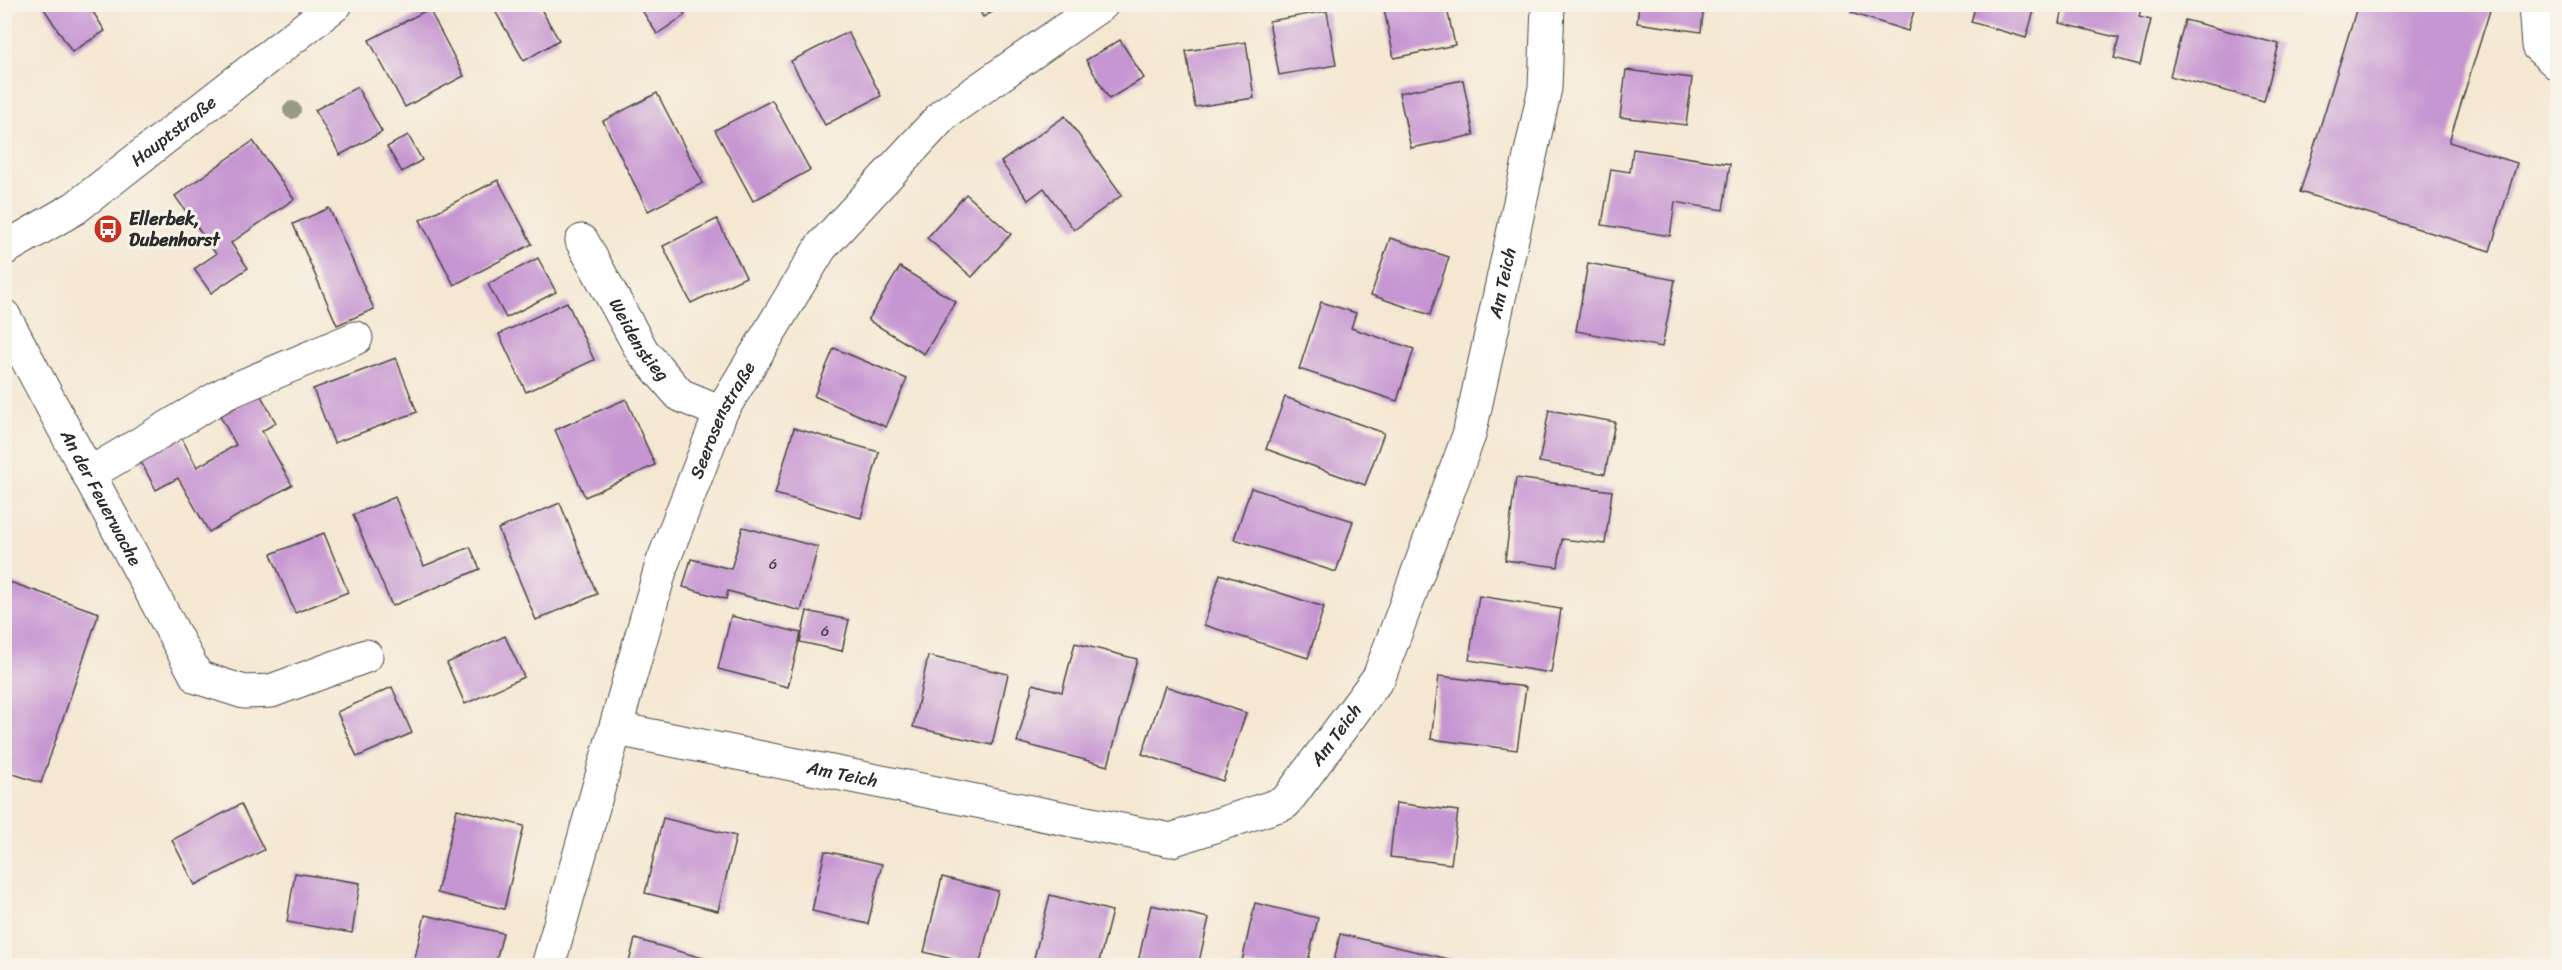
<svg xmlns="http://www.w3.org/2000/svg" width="2562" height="970" font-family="Sriracha,sans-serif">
<rect width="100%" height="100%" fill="#f7f3e8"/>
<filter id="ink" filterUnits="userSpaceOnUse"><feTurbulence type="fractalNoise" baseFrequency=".0167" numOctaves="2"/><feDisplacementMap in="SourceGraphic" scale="12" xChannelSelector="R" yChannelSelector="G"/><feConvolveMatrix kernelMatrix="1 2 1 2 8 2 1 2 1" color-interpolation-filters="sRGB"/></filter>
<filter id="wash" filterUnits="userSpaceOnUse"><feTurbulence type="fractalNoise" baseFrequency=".008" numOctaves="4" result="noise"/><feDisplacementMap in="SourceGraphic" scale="24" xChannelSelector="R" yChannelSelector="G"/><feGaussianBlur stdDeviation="1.35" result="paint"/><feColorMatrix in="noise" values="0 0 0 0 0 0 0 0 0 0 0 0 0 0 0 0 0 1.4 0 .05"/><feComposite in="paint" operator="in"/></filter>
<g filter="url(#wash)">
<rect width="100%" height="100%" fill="#f5e8d3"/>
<g id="blocks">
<g fill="#c696d2">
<path d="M41,4H105L93,12L105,31L72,52Z"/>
<path d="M491,4H538L559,40L524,61Z"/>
<path d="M638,4H678L685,15L657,34Z"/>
<path d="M976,4H1008L983,17Z"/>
<path d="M1406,4H1446L1455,45L1394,58L1384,9Z"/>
<path d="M1639,4H1704L1701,32L1637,23Z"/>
<path d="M1854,4H1916L1908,31L1851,13Z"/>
<path d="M1976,4H2036L2026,38L1971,22Z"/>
<path d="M2064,4H2142L2139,17L2151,20L2140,65L2114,58L2119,38L2060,23Z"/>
<path d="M2358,4H2492L2449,142L2517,163L2490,251L2300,192Z"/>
<path d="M429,9L464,76L405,107L369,40Z"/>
<path d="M1327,11L1336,65L1279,75L1269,21Z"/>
<path d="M2185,20L2279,44L2264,101L2170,76Z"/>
<path d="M848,32L881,96L825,125L791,61Z"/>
<path d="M1120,40L1144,78L1109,99L1086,60Z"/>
<path d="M1246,42L1254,98L1195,107L1186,51Z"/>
<path d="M1626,70L1692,78L1686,125L1620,117Z"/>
<path d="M1463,80L1474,135L1411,148L1399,93Z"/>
<path d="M357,87L382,132L340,155L315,110Z"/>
<path d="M657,93L703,183L648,211L603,121Z"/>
<path d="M772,100L810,170L753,201L715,130Z"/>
<path d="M1065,116L1122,195L1074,230L1044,188L1028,200L1001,162Z"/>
<path d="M408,135L422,160L402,172L387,147Z"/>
<path d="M253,141L294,199L231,243L248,268L211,293L194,269L216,254L175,196Z"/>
<path d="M1633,149L1730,164L1723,210L1675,202L1670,236L1602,225L1611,169L1630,172Z"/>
<path d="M498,180L532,244L454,285L420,220Z"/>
<path d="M966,194L1011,234L972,277L927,238Z"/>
<path d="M329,208L374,309L337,325L293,224Z"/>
<path d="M717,219L746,277L691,303L663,246Z"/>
<path d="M1390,238L1449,257L1430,315L1371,295Z"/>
<path d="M538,258L556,292L506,318L488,284Z"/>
<path d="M1588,263L1675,280L1662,347L1576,331Z"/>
<path d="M900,267L956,302L924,354L868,320Z"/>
<path d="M567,302L594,360L526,392L499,334Z"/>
<path d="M1321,302L1356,313L1351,328L1414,349L1397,401L1299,369Z"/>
<path d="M834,348L907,379L886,427L814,396Z"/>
<path d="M396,358L417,412L334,443L313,389Z"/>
<path d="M260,394L276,423L262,431L292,485L209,532L178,478L156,490L139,458L180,435L197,467L236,445L220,416Z"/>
<path d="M1285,397L1384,433L1365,485L1266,449Z"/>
<path d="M626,399L655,465L585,497L555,430Z"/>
<path d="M1549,410L1615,422L1605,474L1539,462Z"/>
<path d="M794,428L879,452L861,518L775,494Z"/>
<path d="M1516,478L1612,491L1605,544L1562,539L1558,567L1505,560Z"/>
<path d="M1251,488L1353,521L1336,572L1234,539Z"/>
<path d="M395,497L424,566L470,547L480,569L392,606L353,515Z"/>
<path d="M560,503L597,594L536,620L498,529Z"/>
<path d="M743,527L818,547L801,611L728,591L726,599L683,587L691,559L731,569Z"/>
<path d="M324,533L348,592L295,613L271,554Z"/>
<path d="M1220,574L1324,607L1308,658L1204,625Z"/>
<path d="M4,580L99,613L41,783L4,771Z"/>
<path d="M1479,596L1561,609L1551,673L1469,660Z"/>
<path d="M807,611L849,620L842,651L800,642Z"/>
<path d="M731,616L801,633L788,687L718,669Z"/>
<path d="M505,636L524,677L465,704L447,663Z"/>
<path d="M1075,643L1137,659L1108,766L1017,742L1033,684L1062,692Z"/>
<path d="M928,656L1008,674L992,745L913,727Z"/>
<path d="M1439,676L1526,687L1517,750L1431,739Z"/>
<path d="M1165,686L1246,713L1223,781L1142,754Z"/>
<path d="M392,687L412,733L357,757L337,712Z"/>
<path d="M1396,803L1458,811L1451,864L1390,857Z"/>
<path d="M241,804L264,850L195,885L172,840Z"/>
<path d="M457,809L524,826L504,909L437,893Z"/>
<path d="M663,818L736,836L718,911L645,893Z"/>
<path d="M825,851L882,864L868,924L812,911Z"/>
<path d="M295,873L360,883L352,933L287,922Z"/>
<path d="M942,877L998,891L979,966L924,952Z"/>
<path d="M1050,895L1112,911L1098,966H1032Z"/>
<path d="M1255,903L1318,918L1307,966H1241Z"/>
<path d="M1151,905L1209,918L1198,966H1151L1138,962Z"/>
<path d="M425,915L503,933L495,966H413Z"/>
<path d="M1340,934L1453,960L1452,966H1333Z"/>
<path d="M635,939L706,959L704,966H628Z"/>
</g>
</g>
</g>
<g filter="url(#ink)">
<use href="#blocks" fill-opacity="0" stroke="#494744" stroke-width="1.5"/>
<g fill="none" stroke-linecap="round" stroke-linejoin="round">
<g stroke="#494744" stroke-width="35">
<g id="minor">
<path d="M2535,4L2538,46L2558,64"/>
<path id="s1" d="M582,241L642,351L680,395L721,412"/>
<path id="s2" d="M4,316L197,677L244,692L271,691L366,656"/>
<path d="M89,474L226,393L356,338"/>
<path id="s3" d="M617,729L1171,840L1285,803L1379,677L1469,435L1545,88L1548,4"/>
<path id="s4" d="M548,966L662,564L721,412L821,247L944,114L1102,4"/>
</g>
</g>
<g stroke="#494744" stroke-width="35">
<g id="major">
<path id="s5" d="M4,249L75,208L336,4"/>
</g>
</g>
<use href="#minor" stroke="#fff" stroke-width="33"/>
<use href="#major" stroke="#fff" stroke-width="33"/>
</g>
<circle fill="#989a83" cx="292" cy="110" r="9"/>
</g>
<defs>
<g id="bus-disc" transform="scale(1.5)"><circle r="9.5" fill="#c8321e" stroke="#f7f3e8"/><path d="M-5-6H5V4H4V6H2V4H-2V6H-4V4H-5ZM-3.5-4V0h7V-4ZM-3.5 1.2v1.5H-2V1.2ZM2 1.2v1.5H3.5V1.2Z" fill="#fff"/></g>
</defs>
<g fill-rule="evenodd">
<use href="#bus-disc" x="108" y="229"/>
</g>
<g text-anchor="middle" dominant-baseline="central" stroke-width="6" stroke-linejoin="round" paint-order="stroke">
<g font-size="15" fill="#524655">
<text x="773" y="564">6</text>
<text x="825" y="631">6</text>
</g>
<g font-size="18" fill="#2b2b2b" stroke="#f7f3e8">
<text stroke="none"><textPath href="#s5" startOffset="207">Hauptstraße</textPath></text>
<text stroke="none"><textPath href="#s3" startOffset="1256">Am Teich</textPath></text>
<text stroke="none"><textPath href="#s1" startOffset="114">Weidenstieg</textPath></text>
<text stroke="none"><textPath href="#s4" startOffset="574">Seerosenstraße</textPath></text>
<text stroke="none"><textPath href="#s2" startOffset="206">An der Feuerwache</textPath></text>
<text stroke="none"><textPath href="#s3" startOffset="770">Am Teich</textPath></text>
<text stroke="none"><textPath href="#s3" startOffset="230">Am Teich</textPath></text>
</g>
<g font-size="18" font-weight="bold" fill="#2b2b2b" stroke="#f7f3e8" text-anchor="start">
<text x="129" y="219">Ellerbek,<tspan x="129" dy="21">Dubenhorst</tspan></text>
</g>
</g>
<rect width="2562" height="970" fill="none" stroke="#f7f3e8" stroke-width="24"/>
</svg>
